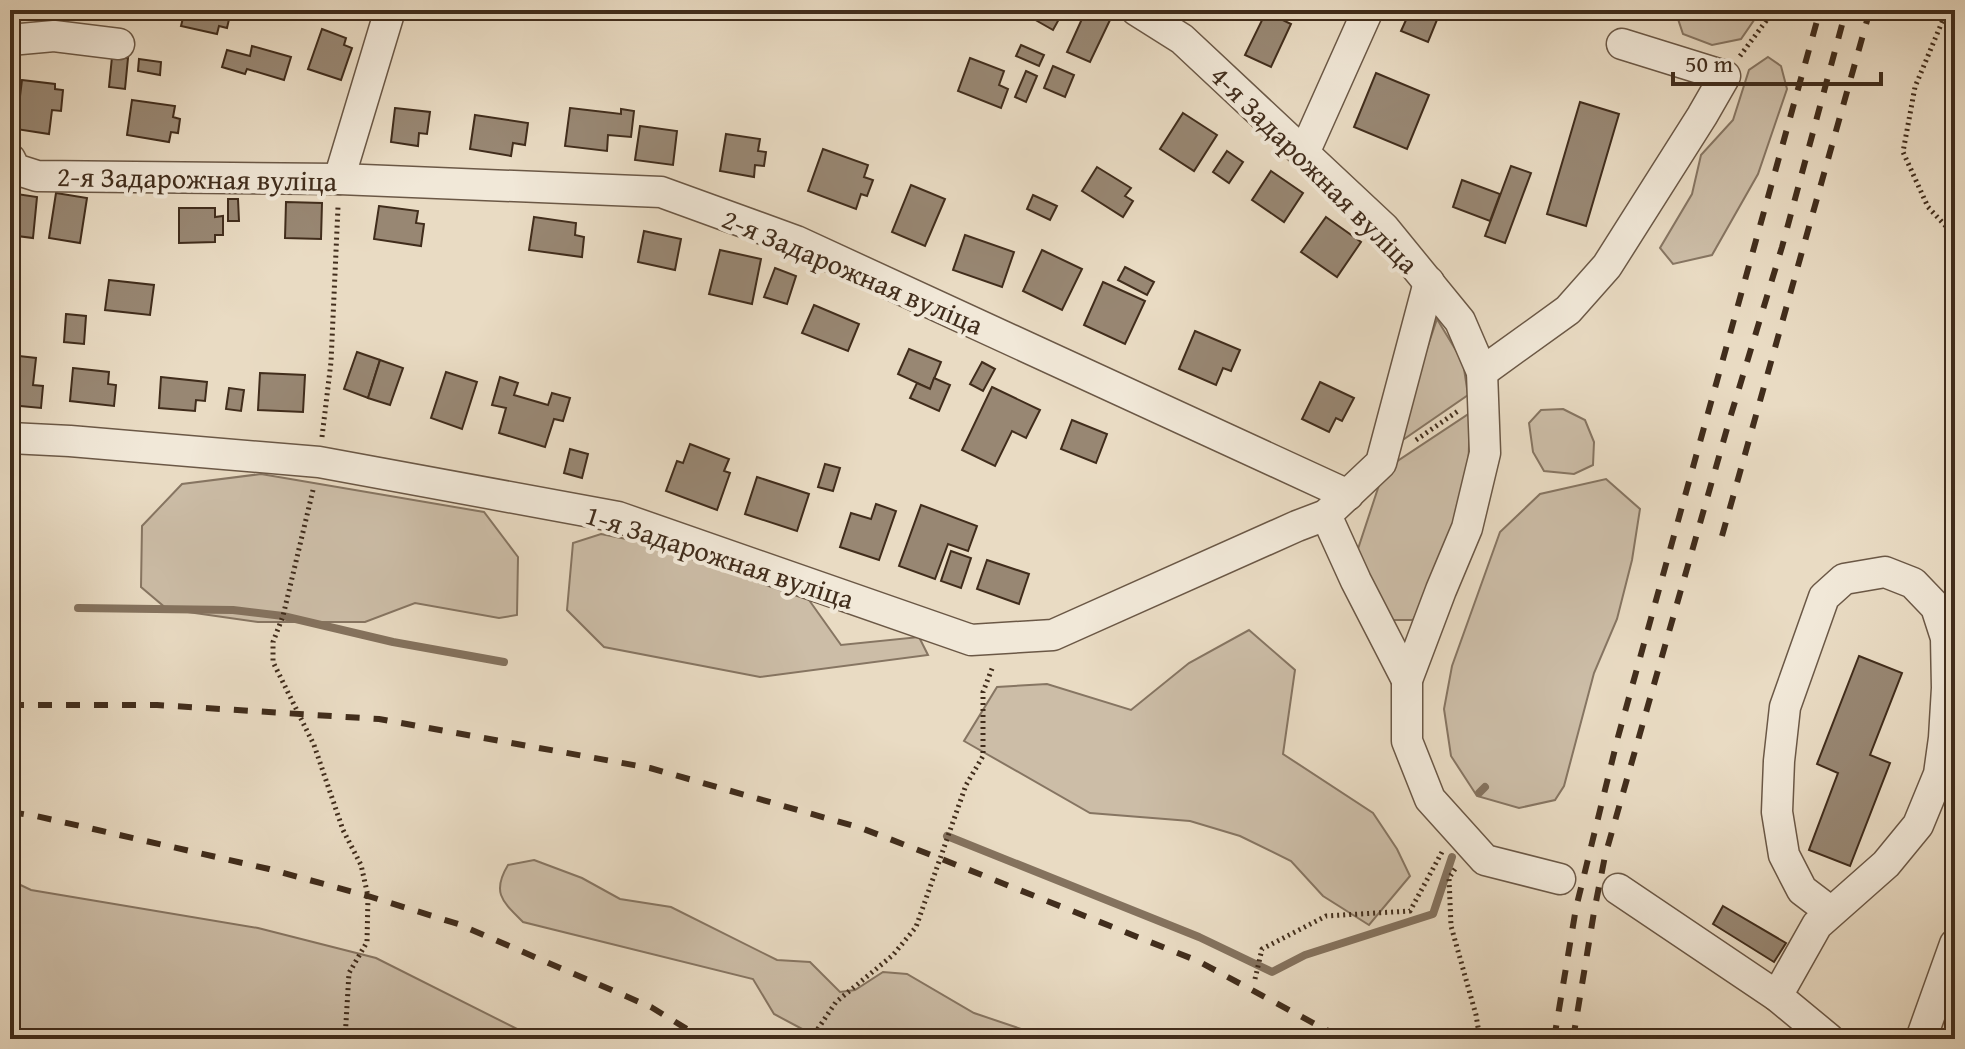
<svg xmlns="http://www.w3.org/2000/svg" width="1965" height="1049" font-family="'Gentium Book Plus',serif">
<rect width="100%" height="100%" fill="#e9dbc3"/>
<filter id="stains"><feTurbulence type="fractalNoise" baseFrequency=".0025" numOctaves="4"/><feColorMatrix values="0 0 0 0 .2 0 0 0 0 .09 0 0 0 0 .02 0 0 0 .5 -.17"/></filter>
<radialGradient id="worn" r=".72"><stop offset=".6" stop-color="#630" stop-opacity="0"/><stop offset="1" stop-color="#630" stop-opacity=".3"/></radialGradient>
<g fill="#ccbda7" stroke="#867562" stroke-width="2">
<path d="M1675,10H1761L1741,39L1712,45L1683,34Z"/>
<path d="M1768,57L1781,66L1787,89L1758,174L1712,255L1673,264L1660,248L1692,194L1701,155L1733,120L1749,70Z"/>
<path d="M1437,319L1463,362L1468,395L1394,446Z"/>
<path d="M1563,409L1585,420L1594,442L1593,465L1574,474L1544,471L1533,452L1529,423L1541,410Z"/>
<path d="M1470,413L1468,478L1445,558L1413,620H1388L1355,558L1384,470Z"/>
<path d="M261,474L484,512L518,557L517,615L499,618L415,603L365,622H258L167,609L141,587L142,526L182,484Z"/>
<path d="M1606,479L1640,509L1632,560L1617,619L1594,673L1564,786L1555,800L1519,808L1477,796L1451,756L1444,709L1452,666L1500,532L1540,494Z"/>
<path d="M601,534L662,546L804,593L841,645L919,637L928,655L760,677L604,647L567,610L573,543Z"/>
<path d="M1249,630L1295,670L1283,754L1373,813L1397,849L1410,876L1369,925L1323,896L1291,861L1240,836L1190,821L1090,813L964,741L997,687L1047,684L1131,710L1189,663Z"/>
<path d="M534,860L582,878L620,899L671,907L777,960L810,962L840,992L855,990L883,972L907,974L974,1013L1033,1033L1045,1039H839L804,1030L774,1014L753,979L523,922C503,902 491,893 508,865Z"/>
<path d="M10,880L31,890L258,928L376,958L537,1039H10Z"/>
</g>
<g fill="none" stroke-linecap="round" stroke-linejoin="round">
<g stroke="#84725e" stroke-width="8">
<path d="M78,608L233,610L283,616L393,642L504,662"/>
<path d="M1479,793L1485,787"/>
<path d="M947,836L1199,937L1272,972L1305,955L1433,914L1452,857"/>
</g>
</g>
<g fill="#988773" stroke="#412d1c" stroke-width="2">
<path d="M185,10H222L221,13L230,15L227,28L219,26L217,34L181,26Z"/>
<path d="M1018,10H1064L1053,30Z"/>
<path d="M1086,10L1110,20L1090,62L1067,52Z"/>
<path d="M1396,10H1441L1428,42L1401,31L1406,20L1393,15Z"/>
<path d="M1266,12L1291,24L1271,67L1245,55Z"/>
<path d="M322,29L346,38L344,45L352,48L341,80L308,69Z"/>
<path d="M1021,45L1044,55L1039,66L1016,56Z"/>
<path d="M252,46L291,57L284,80L247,69L245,74L222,67L227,50L250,56Z"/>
<path d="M112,57L128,58L125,89L109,87Z"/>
<path d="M970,58L1004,71L999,85L1008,89L1001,108L958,91Z"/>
<path d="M139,59L161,62L160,75L138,71Z"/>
<path d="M1053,66L1074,75L1065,97L1044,88Z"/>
<path d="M1026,71L1037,76L1026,102L1015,97Z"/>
<path d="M1376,73L1429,95L1407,149L1354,127Z"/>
<path d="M22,80L55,84V89L63,90L61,111L52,110L49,134L16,129Z"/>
<path d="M132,100L175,106L173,117L180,119L178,133L171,132L169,142L127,135Z"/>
<path d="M1580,102L1619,114L1586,226L1547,214Z"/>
<path d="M395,108L430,112L427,134L419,133L418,146L391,142Z"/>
<path d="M570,108L621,114V109L634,111L631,137L608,135L607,151L565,146Z"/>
<path d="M1183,113L1217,135L1194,171L1160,149Z"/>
<path d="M475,115L528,123L525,145L513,143L511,156L470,149Z"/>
<path d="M640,126L677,131L673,165L635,160Z"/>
<path d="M726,134L760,139L758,151L766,152L764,166L755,165L754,177L720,171Z"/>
<path d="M823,149L868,165L864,177L873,180L867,196L861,194L856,209L808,191Z"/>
<path d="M1227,151L1243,162L1229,183L1213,172Z"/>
<path d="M1511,166L1531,173L1505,243L1485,236Z"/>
<path d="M1097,167L1131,188L1125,196L1133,201L1123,217L1082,191Z"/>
<path d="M1271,171L1303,193L1284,222L1252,200Z"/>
<path d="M1462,180L1500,194L1490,221L1453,207Z"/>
<path d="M911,185L945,199L925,246L892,232Z"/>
<path d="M10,193L37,197L33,238L10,235Z"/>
<path d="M56,193L87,198L80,243L49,238Z"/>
<path d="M1033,195L1057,206L1050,220L1027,209Z"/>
<path d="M228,199H238L239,221H228Z"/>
<path d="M286,202L322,203L321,239L285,238Z"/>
<path d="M379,206L418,211L416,223L424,224L421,246L374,239Z"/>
<path d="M179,208H215V217L223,216V235H215V242L179,243Z"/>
<path d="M534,217L576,223L575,235L584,237L582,257L529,250Z"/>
<path d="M1326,217L1361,242L1337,277L1301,252Z"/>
<path d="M644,231L681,239L675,270L638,262Z"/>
<path d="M965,235L1014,252L1002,287L953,270Z"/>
<path d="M720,250L761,259L752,304L709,294Z"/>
<path d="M1042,250L1082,269L1062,310L1023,291Z"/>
<path d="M1125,267L1154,282L1147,295L1118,280Z"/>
<path d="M775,268L796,276L787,304L764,297Z"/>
<path d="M109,280L154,285L150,315L105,310Z"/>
<path d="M1103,282L1145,301L1125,344L1084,325Z"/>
<path d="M814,305L859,324L848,351L802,333Z"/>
<path d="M66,314L86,316L84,344L64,342Z"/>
<path d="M1195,331L1240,350L1231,371L1223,368L1216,385L1179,369Z"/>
<path d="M909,349L941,362L930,389L898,374Z"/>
<path d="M357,352L380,360L368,398L344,389Z"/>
<path d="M19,356L36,358L33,385L43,386L41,408L10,405V368L17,369Z"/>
<path d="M380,360L403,368L390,405L368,398Z"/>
<path d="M982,362L995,369L983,391L970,384Z"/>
<path d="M73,368L109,372L108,384L116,385L114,406L70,401Z"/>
<path d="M446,372L477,382L462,429L431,418Z"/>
<path d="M260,373L305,375L303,412L258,410Z"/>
<path d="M161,377L207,382L205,401L196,400L195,411L159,408Z"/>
<path d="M500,377L518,383L514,395L548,405L552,393L570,398L563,421L554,419L545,447L499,433L506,408L492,405Z"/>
<path d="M934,378L950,385L939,411L910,398L917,383L930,389Z"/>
<path d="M1320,382L1354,398L1342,421L1336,418L1329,432L1302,419Z"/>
<path d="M992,387L1040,410L1026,438L1012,431L995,466L962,450Z"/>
<path d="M229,388L244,390L241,411L226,409Z"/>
<path d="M1072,420L1107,434L1096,463L1061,449Z"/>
<path d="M690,444L729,459L724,471L730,473L717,510L666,491L677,461L683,463Z"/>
<path d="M570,449L588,454L582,478L564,473Z"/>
<path d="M825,464L840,468L833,491L818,487Z"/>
<path d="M757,477L809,494L797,531L745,514Z"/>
<path d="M876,504L896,511L879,560L840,547L851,513L871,519Z"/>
<path d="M921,505L977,526L968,551L948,544L935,579L899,566Z"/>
<path d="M951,551L971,558L961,588L941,581Z"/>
<path d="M987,560L1029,574L1019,604L977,589Z"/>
<path d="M1859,656L1902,673L1870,755L1890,763L1850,866L1809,850L1838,773L1817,764Z"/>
<path d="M1723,906L1786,943L1774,962L1713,924Z"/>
</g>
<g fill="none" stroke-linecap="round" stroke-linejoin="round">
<g stroke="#6b5846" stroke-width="33">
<g id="minor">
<path d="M1136,10L1182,39L1384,228L1460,321L1482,372L1485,453L1467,528L1441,590L1407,680V741L1430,799L1485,860L1560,879"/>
<path d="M10,40L54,36L119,44"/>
<path d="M1304,153L1368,10"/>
<path d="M10,159L15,169L37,176L339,179L661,192L796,241L1348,495"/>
<path d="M339,179L390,10"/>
<path d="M1482,372L1568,310L1607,266L1702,116L1725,76L1622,44"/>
<path d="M10,438L70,441L319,462L618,517L971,640L1053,635L1297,526L1326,515L1381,463L1429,282"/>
<path d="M1326,515L1356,581L1407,680"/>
<path d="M1618,889L1777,996L1829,1039"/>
<path d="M1777,996L1817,925L1886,864L1918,825L1939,774L1944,738L1947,688L1946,638L1936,607L1913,583L1885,572L1844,579L1824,597L1785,707L1779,761L1777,812L1784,855L1802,890L1831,912"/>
<path d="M1921,1039L1955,944"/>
</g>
</g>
<g stroke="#412d1c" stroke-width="5" stroke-dasharray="2 4" stroke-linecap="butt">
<path d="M1947,10L1915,87L1903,152L1928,207L1955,236"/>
<path d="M1740,56L1766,21L1771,10"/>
<path d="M322,437L331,362L338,207"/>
<path d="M1416,440L1458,411"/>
<path d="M313,490L283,616L273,642V662L314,745L343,830L361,865L368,896L367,942L349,973L345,1039"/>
<path d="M1455,869L1449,878L1451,926L1476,1015L1480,1039"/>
<path d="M1255,979L1262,949L1326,916L1410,911L1442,852"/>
<path d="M811,1039L836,1002L893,955L916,927L966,785L983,756V692L993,666"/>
</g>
<use href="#minor" stroke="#f1e8d8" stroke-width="30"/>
<g stroke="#412d1c" stroke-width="6" stroke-dasharray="14 14" stroke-linecap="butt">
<path d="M1722,536L1870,10"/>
<path d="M10,705H157L379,719L650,768L861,828L939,858L1198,961L1343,1039"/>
<path d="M10,812L36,816L269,869L368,896L458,924L651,1007L703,1039"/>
<path d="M1554,1039L1576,908L1618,737L1820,10"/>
<path d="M1573,1039L1594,912L1605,856L1730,418L1782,247L1846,10"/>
</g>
</g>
<g text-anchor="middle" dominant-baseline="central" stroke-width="8" stroke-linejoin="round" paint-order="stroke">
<g font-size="28" fill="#412d1c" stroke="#f1e8d8">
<text transform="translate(1315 169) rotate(45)">4-я Задарожная вуліца</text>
<text transform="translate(197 178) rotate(1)">2-я Задарожная вуліца</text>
<text transform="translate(853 271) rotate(23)">2-я Задарожная вуліца</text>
<text transform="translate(720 556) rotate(18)">1-я Задарожная вуліца</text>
</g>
</g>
<rect width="1965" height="1049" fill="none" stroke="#e9dbc3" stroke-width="40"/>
<rect x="12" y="12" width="1941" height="1025" fill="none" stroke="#412d1c" stroke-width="4"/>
<rect x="20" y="20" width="1925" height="1009" fill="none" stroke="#412d1c" stroke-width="2"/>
<path d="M1673 72v12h208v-12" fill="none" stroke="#412d1c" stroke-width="4"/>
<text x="1685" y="72" font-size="24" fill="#412d1c" stroke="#f1e8d8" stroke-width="6" paint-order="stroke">50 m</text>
<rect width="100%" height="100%" filter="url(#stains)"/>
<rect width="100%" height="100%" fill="url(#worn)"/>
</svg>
